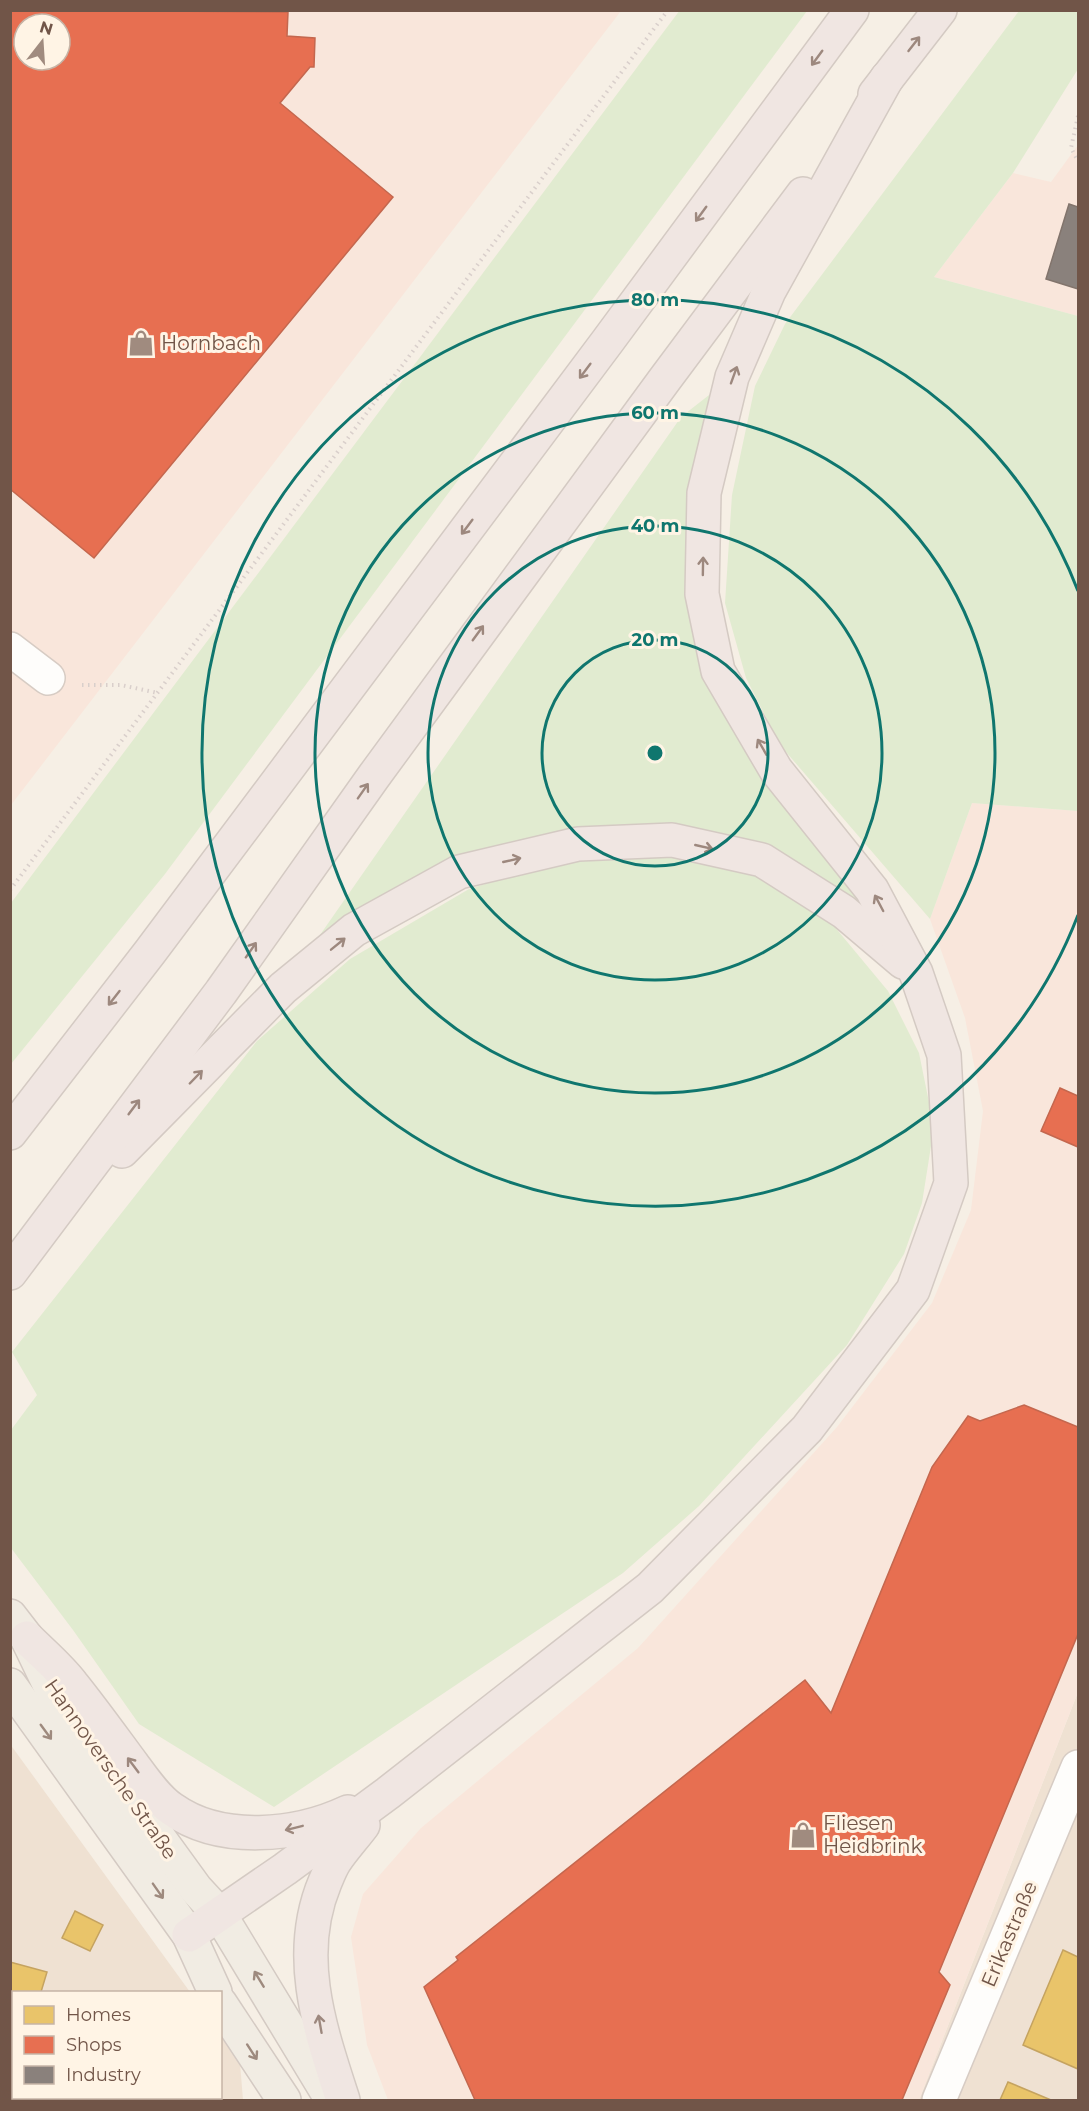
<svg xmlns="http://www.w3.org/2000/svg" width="1089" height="2111" font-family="Montserrat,sans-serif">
<rect width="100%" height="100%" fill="#f6efe5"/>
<g fill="#efe1d2">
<path d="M1078,1692V2100H919Z"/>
<path d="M10,1744L190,1992H14V2098H220L221,2035L240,2063L243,2100H11Z"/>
</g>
<g fill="#f9e6db" fill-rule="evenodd">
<path d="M11,11H621L11,805ZM24,24H60V60H24Z"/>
<path d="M1078,145V316L934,277L1013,173L1051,182Z"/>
<path d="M972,803L1078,811V1692L919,2100H388L367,2045L351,1937L363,1894L421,1828L638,1648L837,1427L932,1303L971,1210L983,1111L965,1018L930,919Z"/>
</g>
<g fill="#e1ebd0">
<path d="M680,10L807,11L165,874L11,1064V903Z"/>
<path d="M1019,11H1078V69L1013,173L934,277L1078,316V811L972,803L930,919L780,745L746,678L725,603L732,495L755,386L785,324Z"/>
<path d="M732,377L704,493L718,671L916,973L844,912L672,840L459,872L283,988L681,417Z"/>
<path d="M666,854L756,874L829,920L888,991L919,1053L934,1127L922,1203L904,1254L847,1345L699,1506L623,1573L274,1807L139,1724L73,1630L11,1548V1430L37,1395L12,1352L257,1041L350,959L469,889L573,857Z"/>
</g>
<g fill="#e9c46a" stroke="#c5a360" stroke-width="1.5">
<path d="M75,1911L103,1925L90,1951L62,1938Z"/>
<path d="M1063,1950L1078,1957V2069L1023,2045Z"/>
<path d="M10,1962L47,1972L41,1992H14V2000L10,1999Z"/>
<path d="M10,2031L14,2032V2098H24L22,2100H10Z"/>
<path d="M1008,2082L1051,2100H1000Z"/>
</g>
<g fill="#e76f51" stroke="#c4674e" stroke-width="1.5" fill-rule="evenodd">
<path d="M10,10L288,12L287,36L315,38L314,67H310L280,103L393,197L94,558L10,489ZM24,24H60V60H24Z"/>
<path d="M1060,1088L1078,1096V1147L1041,1131Z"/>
<path d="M1024,1405L1078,1427V1634L939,1972L950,1985L902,2100H475L424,1987L458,1960L456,1957L805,1680L831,1713L932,1467L968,1416L980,1421Z"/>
</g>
<path fill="#8a817c" stroke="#82746c" stroke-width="1.5" d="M1069,204L1078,207V289L1046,279Z"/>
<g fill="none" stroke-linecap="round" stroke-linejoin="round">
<g stroke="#d7ccc4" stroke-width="36">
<g id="minor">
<path d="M10,649L48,678"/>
<path d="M939,2100L1078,1767"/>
</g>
</g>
<g stroke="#d4cac3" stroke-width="36">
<g id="major">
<path d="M10,1616L27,1638L53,1692L196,1889L220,1915L332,2100"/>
<path d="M10,1685L189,1935L215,1992"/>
<path d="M220,2003L284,2100"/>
</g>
</g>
<g stroke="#d4cac3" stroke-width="36">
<g id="highway">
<path d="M875,94L940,10"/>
<path d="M10,1133L150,952L607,342L852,10"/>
<path d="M122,1151L283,988L354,930L459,872L578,844L672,840L762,860L844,912L903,962"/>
<path d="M10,1273L221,992L374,776L665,379L803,194"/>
<path d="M27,1638C42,1653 59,1667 72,1684C93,1710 113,1738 133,1765C144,1780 157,1799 172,1809C221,1844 297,1836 348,1812"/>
<path d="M189,1935L285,1869L388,1793L650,1588L807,1429L913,1290L951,1183L944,1055L916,973L872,890L776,770L718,671L702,594L704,493L732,377L769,291L887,78"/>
<path d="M343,2100C320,2029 294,1956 325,1882C328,1875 331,1867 335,1861C343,1849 354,1837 363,1825"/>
</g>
</g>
<g stroke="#d9cfcb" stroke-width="4" stroke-dasharray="1.5 4.5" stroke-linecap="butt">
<path d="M1078,116L1071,148L1078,161"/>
<path d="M82,685H121L158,693"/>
<path d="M10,890L668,10"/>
</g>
<use href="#minor" stroke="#fefdfb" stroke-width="33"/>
<use href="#major" stroke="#f1ece3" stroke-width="33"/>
<use href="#highway" stroke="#f0e6e2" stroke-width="33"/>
</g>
<defs><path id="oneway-shaft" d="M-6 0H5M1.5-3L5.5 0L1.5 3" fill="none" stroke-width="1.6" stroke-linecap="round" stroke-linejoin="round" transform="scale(1.5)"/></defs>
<g stroke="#9d887e">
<use href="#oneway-shaft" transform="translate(914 44) rotate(-52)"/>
<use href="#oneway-shaft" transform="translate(817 58) rotate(126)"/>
<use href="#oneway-shaft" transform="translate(701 214) rotate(126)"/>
<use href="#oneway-shaft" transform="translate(585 371) rotate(127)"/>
<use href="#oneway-shaft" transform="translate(734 375) rotate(-70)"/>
<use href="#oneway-shaft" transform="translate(467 527) rotate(127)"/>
<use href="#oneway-shaft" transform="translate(703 566) rotate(-89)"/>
<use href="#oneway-shaft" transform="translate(478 633) rotate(-54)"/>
<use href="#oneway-shaft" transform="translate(762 747) rotate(-120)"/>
<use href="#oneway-shaft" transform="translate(363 791) rotate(-55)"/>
<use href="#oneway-shaft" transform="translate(704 847) rotate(13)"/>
<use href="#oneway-shaft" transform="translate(512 860) rotate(-13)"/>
<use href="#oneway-shaft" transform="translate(879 903) rotate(-118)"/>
<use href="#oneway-shaft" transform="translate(338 944) rotate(-39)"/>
<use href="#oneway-shaft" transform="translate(251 950) rotate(-55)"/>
<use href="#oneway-shaft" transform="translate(114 998) rotate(128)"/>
<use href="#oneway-shaft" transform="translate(196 1077) rotate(-46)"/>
<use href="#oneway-shaft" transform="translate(134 1107) rotate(-53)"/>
<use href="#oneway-shaft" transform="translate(133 1765) rotate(-127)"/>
<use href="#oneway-shaft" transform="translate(294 1828) rotate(166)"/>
<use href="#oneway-shaft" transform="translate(320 2024) rotate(-100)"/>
</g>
<g stroke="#9e8a7e">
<use href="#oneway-shaft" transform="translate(46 1732) rotate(54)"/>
<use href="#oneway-shaft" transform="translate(158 1891) rotate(55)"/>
<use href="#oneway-shaft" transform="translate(259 1979) rotate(-121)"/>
<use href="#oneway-shaft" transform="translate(252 2052) rotate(57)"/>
</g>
<g fill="none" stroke="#0f766e" stroke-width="3">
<circle cx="655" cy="753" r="113"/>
<circle cx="655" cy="753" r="227"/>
<circle cx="655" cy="753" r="340"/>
<path d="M1078 915A453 453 0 1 1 1078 591"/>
</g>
<defs>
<g id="shop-bare" transform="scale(2.07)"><path d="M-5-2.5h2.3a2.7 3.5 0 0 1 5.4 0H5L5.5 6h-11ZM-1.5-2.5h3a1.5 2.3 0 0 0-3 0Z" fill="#a08b7f" stroke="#fff4e5" stroke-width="2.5" paint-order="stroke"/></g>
</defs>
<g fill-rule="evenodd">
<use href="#shop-bare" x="141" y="343"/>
<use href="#shop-bare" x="803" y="1835"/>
</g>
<g text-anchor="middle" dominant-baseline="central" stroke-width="6" stroke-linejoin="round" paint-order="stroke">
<g font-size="20" fill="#715548" stroke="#fff4e5" text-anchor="start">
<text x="161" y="343">Hornbach</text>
<text x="823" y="1823">Fliesen<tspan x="823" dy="23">Heidbrink</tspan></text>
</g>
<g font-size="20" fill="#715548" stroke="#fff4e5">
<text transform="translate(111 1769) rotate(55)">Hannoversche Straße</text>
<text transform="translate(1009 1934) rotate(-67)">Erikastraße</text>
</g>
</g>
<circle cx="655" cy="753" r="9" fill="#0f766e" stroke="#fff4e5" stroke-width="3"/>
<g font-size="18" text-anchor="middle" font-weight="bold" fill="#0f766e" stroke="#fff4e5" stroke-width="6" stroke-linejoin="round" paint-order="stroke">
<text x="655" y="306">80 m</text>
<text x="655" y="419">60 m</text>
<text x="655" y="532">40 m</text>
<text x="655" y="646">20 m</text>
</g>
<rect width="1089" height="2111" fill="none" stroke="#715548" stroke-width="24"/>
<rect x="12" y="1991" width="210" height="108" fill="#fff4e5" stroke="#c6b4a6" stroke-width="1.5"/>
<rect x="24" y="2006" width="30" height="18" fill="#e9c46a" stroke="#c6b4a6" stroke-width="1.5"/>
<text x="66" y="2021" font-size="18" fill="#715548">Homes</text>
<rect x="24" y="2036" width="30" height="18" fill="#e76f51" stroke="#c6b4a6" stroke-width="1.5"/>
<text x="66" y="2051" font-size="18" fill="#715548">Shops</text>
<rect x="24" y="2066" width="30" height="18" fill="#8a817c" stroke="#c6b4a6" stroke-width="1.5"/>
<text x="66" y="2081" font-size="18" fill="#715548">Industry</text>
<g transform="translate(42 42) rotate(17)"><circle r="28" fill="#fff4e5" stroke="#c6b4a6" stroke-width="1.5"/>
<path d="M0-4.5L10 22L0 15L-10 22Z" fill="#a08b7f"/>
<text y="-9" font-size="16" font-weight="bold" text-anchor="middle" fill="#715548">N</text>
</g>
</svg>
